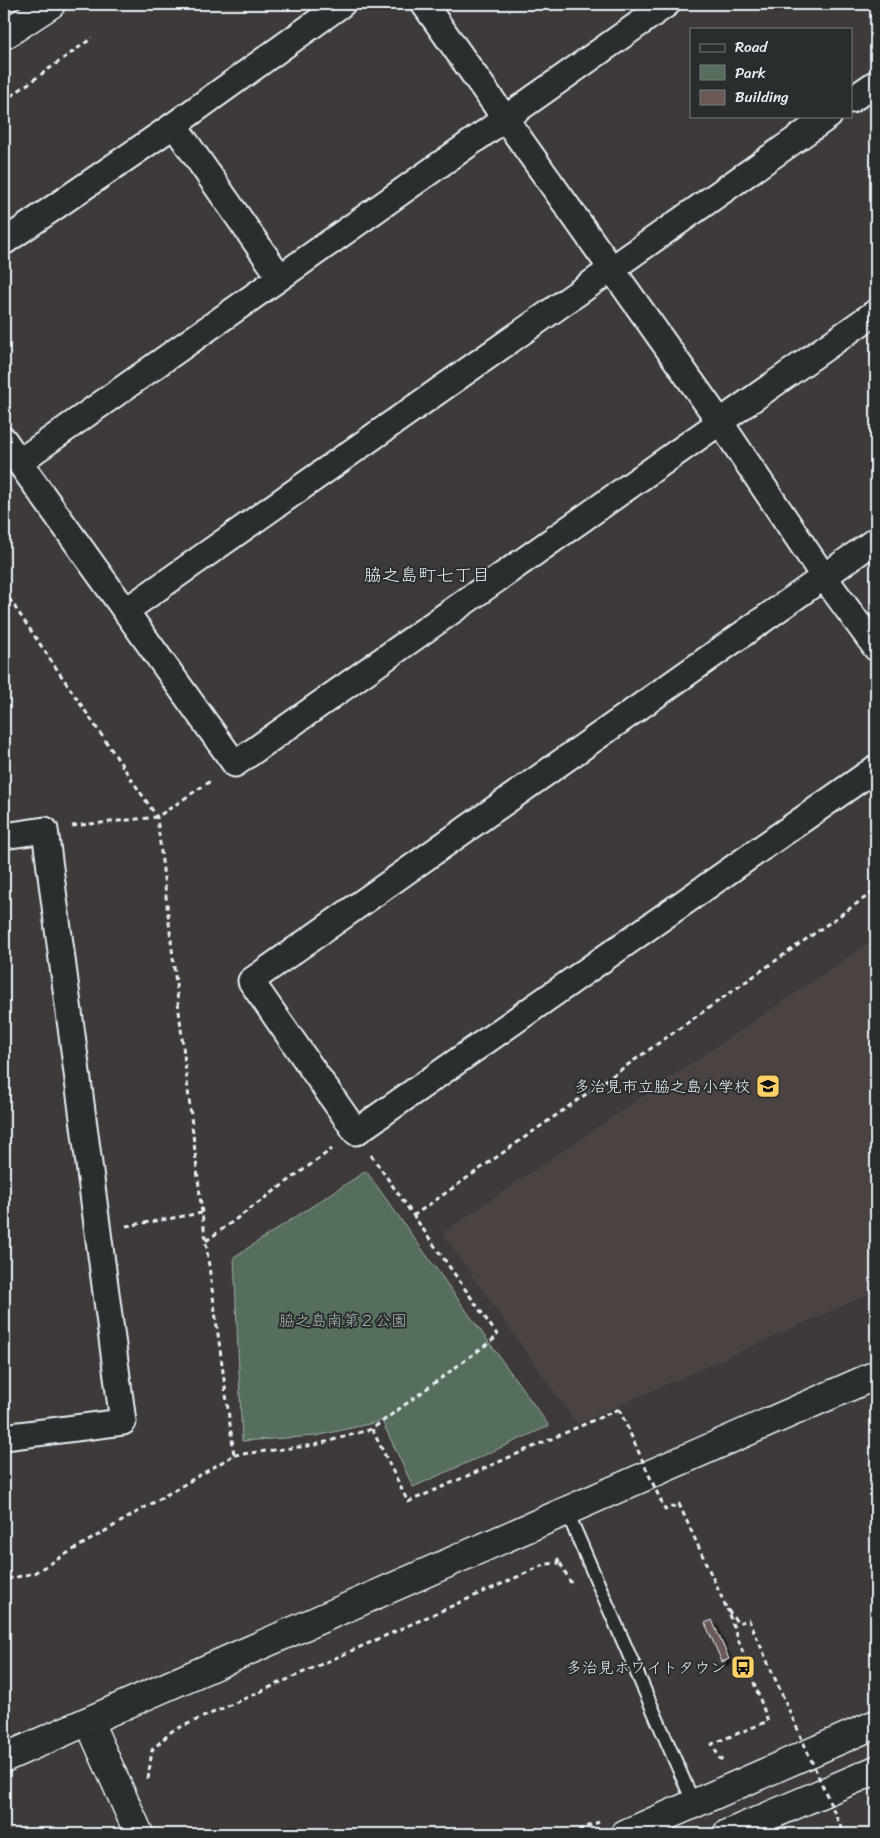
<svg xmlns="http://www.w3.org/2000/svg" width="880" height="1838" font-family="Sriracha,'Klee One',sans-serif">
<defs>
<filter id="shadow"><feDropShadow dx="4.5" dy="4.5" stdDeviation="1" flood-color="#0009"/></filter>
</defs>
<rect width="100%" height="100%" fill="#3e3a3a"/>
<filter id="ink" filterUnits="userSpaceOnUse"><feTurbulence type="fractalNoise" baseFrequency=".02" numOctaves="2"/><feDisplacementMap in="SourceGraphic" scale="10" xChannelSelector="R" yChannelSelector="G"/><feConvolveMatrix kernelMatrix="1 2 1 2 8 2 1 2 1" color-interpolation-filters="sRGB"/></filter>
<g filter="url(#ink)">
<path fill="#4c4342" d="M876,938V1291L577,1424L442,1233Z"/>
<g fill="#566e5b" stroke="#9fb0aa">
<path d="M366,1171L549,1426L413,1487L382,1421L316,1436L242,1441L234,1257Z"/>
<path d="M4,1832H45L46,1834H4Z"/>
</g>
<path fill="#6b5956" stroke="#e8f1f8" filter="url(#shadow)" d="M712,1620L729,1659L722,1662L705,1623Z"/>
<g fill="none" stroke-linecap="round" stroke-linejoin="round">
<g stroke="#e8f1f8" stroke-width="16">
<path id="lane" d="M567,1512L694,1804"/>
</g>
<g stroke="#e8f1f8" stroke-width="29">
<g id="street">
<path d="M424,4L720,422L824,577L876,648"/>
<path d="M667,4L19,462L235,764L876,312"/>
<path d="M851,100L876,83"/>
<path d="M174,125L280,277"/>
<path d="M4,242L174,125L342,4"/>
<path d="M4,440L19,462"/>
<path d="M876,540L251,981L356,1132L876,768"/>
<path d="M127,610L829,116"/>
<path d="M4,836L45,830L123,1422L4,1437"/>
</g>
</g>
<g stroke="#e8f1f8" stroke-width="31">
<g id="secondary">
<path d="M4,35L51,4"/>
<path d="M89,1722L139,1834"/>
<path d="M4,1758L876,1375"/>
<path d="M625,1834L876,1724"/>
<path d="M727,1834L876,1770"/>
</g>
</g>
<g stroke="#e8f1f8" stroke-width="3" stroke-dasharray="5 4" stroke-linecap="butt">
<path d="M4,101L92,38"/>
<path d="M4,591L157,817L202,1213L234,1455L34,1573L4,1580"/>
<path d="M72,826L157,817L212,780"/>
<path d="M371,1155L498,1336L372,1429L408,1502L619,1409"/>
<path d="M413,1216L876,890"/>
<path d="M126,1226L202,1213"/>
<path d="M206,1241L332,1149"/>
<path d="M234,1455L315,1445L372,1429"/>
<path d="M559,1563L558,1559L571,1583"/>
<path d="M723,1759H720L712,1744L768,1721L727,1609"/>
<path d="M148,1779L152,1750L172,1731L546,1564L559,1563"/>
<path d="M570,1834L599,1822"/>
</g>
<use href="#lane" stroke="#2a2d2e" stroke-width="12"/>
<use href="#street" stroke="#2a2d2e" stroke-width="25"/>
<use href="#secondary" stroke="#2a2d2e" stroke-width="28"/>
<path stroke="#e8f1f8" stroke-width="3" stroke-dasharray="5 4" stroke-linecap="butt" d="M619,1409L665,1510L679,1504L727,1609L738,1623L749,1620L844,1834"/>
</g>
</g>
<defs>
<g id="school-square" transform="scale(1.25)"><rect x="-9" y="-9" width="18" height="18" rx="4" fill="#ffd166" stroke="#2a2d2e"/><path d="M0-5L7-2L0 1L-7-2ZM-4 1L0 2.5L4 1V4Q0 6-4 4Z" fill="#111"/></g>
<g id="bus-square" transform="scale(1.25)"><rect x="-9" y="-9" width="18" height="18" rx="4" fill="#ffd166" stroke="#2a2d2e"/><path d="M-5-6H5V4H4V6H2V4H-2V6H-4V4H-5ZM-3.5-4V0h7V-4ZM-3.5 1.2v1.5H-2V1.2ZM2 1.2v1.5H3.5V1.2Z" fill="#111"/></g>
</defs>
<g fill-rule="evenodd">
<use href="#school-square" x="768" y="1086"/>
<use href="#bus-square" x="743" y="1667"/>
</g>
<g text-anchor="middle" dominant-baseline="central" stroke-width="4" stroke-linejoin="round" paint-order="stroke">
<g font-size="16" fill="#e8f1f8" stroke="#2a2d2e" text-anchor="end">
<text x="750" y="1086">多治見市立脇之島小学校</text>
<text x="726" y="1667">多治見ホワイトタウン</text>
</g>
<g font-size="16" fill="#a6b6b1" stroke="#2a2d2e">
<text x="343" y="1320">脇之島南第２公園</text>
</g>
<g font-size="18" fill="#e8f1f8" stroke="#2a2d2e">
<text x="427" y="575">脇之島町七丁目</text>
</g>
</g>
<rect width="880" height="1838" fill="none" stroke="#2a2d2e" stroke-width="20"/>
<rect x="10" y="10" width="860" height="1818" fill="none" stroke="#e8f1f8" stroke-width="2" filter="url(#ink)"/>
<rect x="690" y="28" width="162" height="90" fill="#2a2d2e" stroke="#767b7f"/>
<rect x="700" y="44" width="25" height="8" fill="#2a2d2e" stroke="#767b7f"/>
<text x="735" y="52" font-size="15" fill="#e8f1f8">Road</text>
<rect x="700" y="65" width="25" height="15" fill="#566e5b" stroke="#767b7f"/>
<text x="735" y="78" font-size="15" fill="#e8f1f8">Park</text>
<rect x="700" y="90" width="25" height="15" fill="#6b5956" stroke="#767b7f"/>
<text x="735" y="102" font-size="15" fill="#e8f1f8">Building</text>
</svg>
